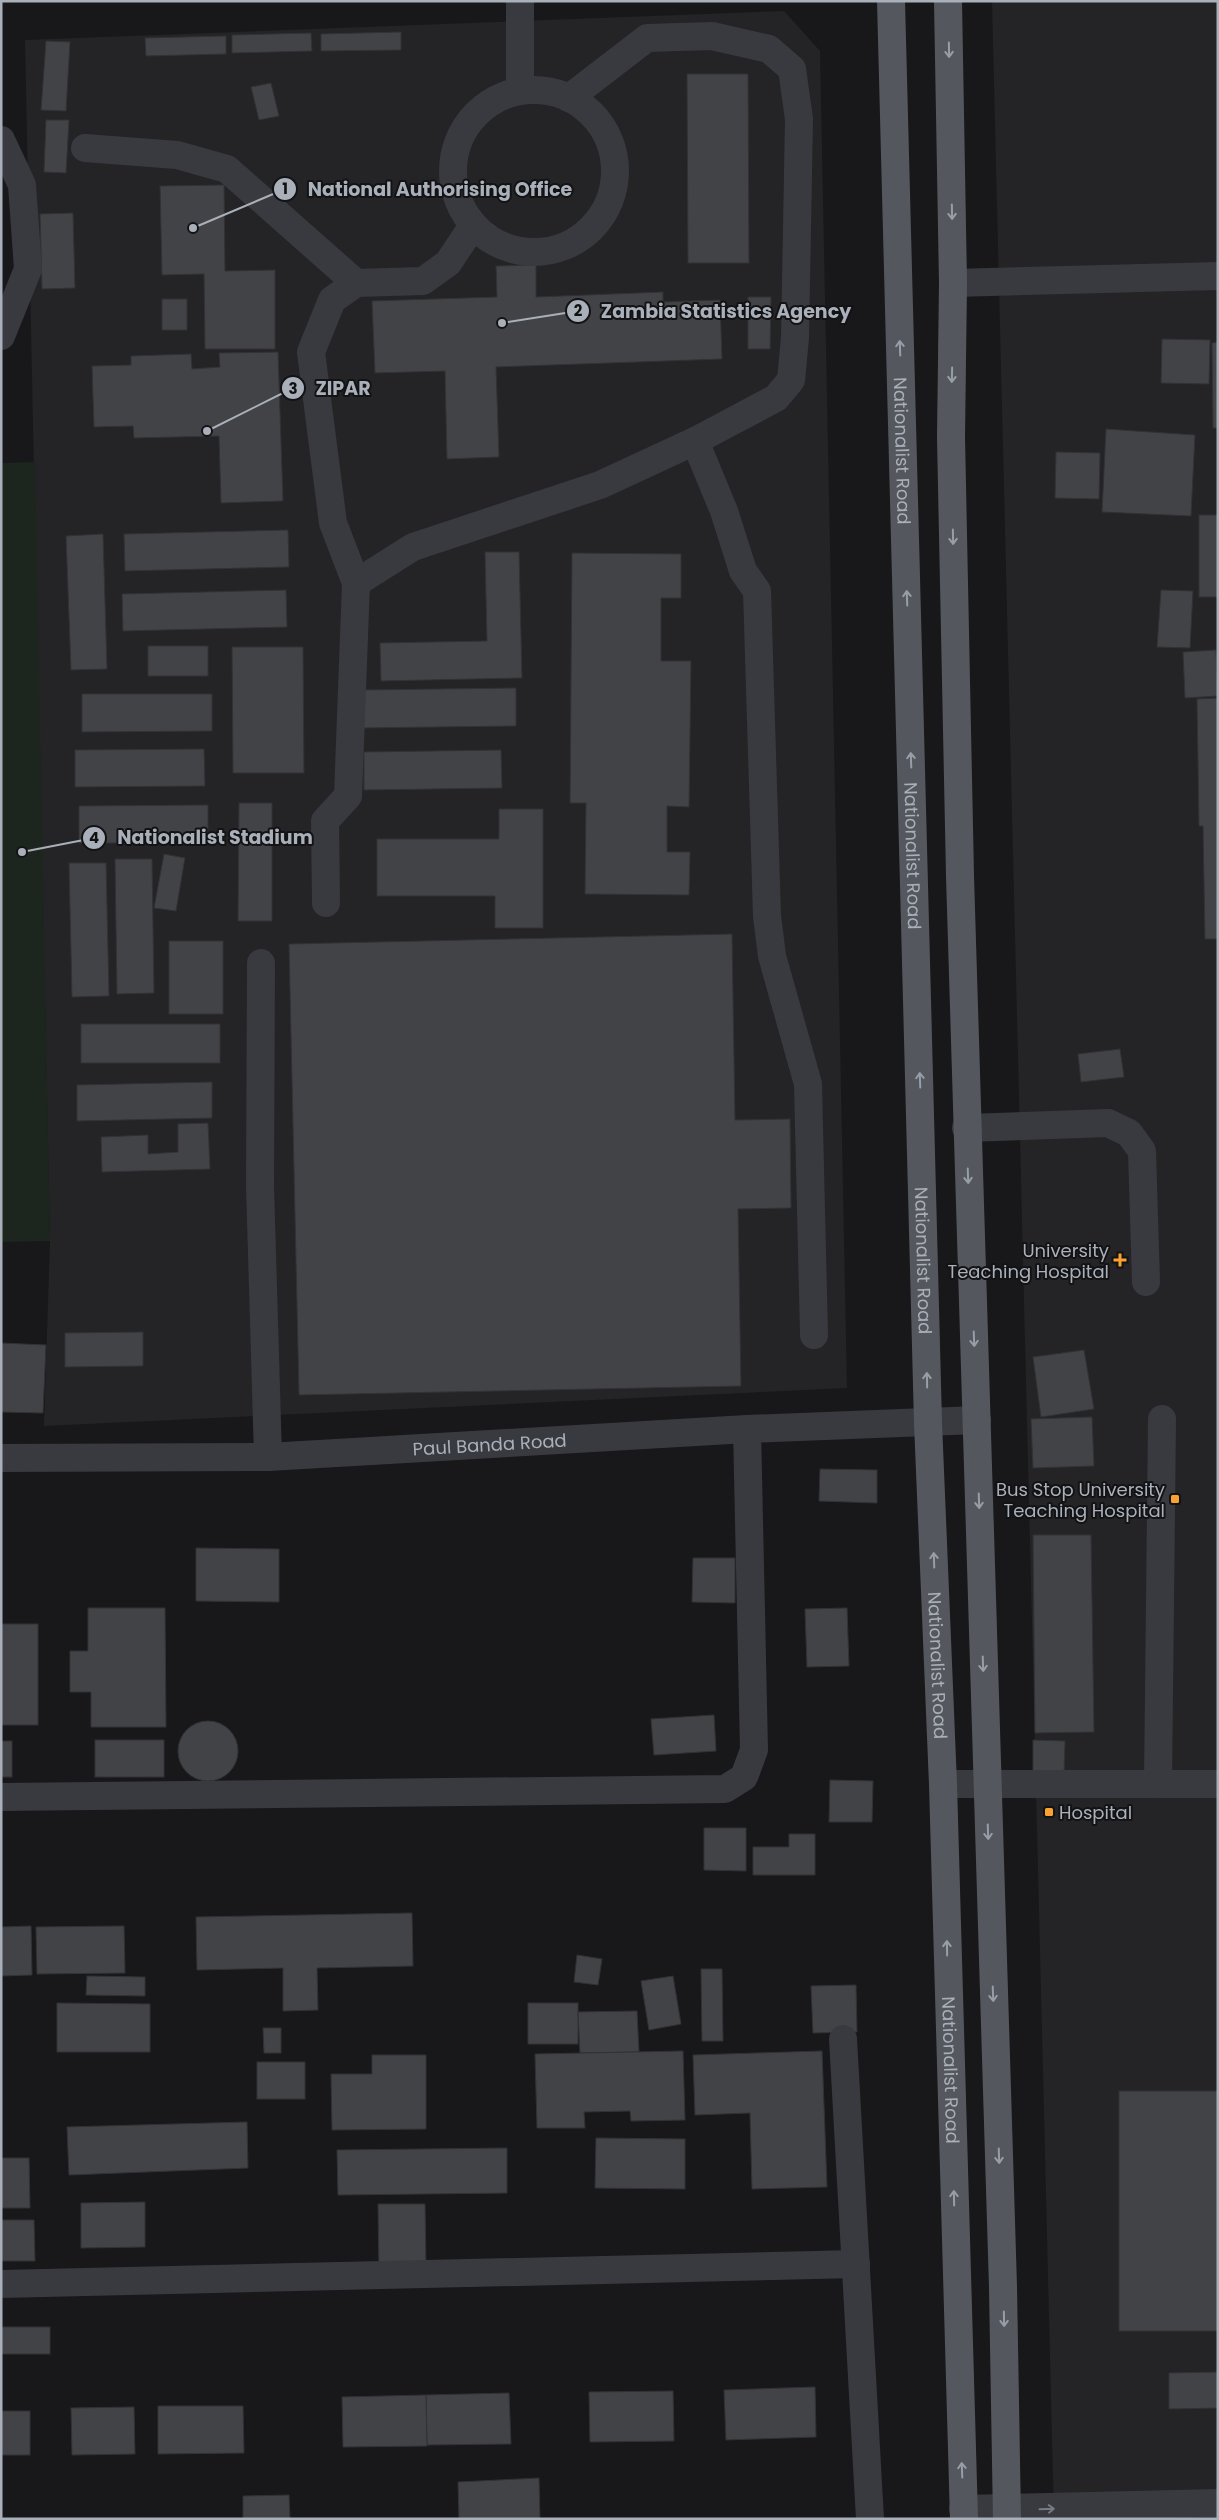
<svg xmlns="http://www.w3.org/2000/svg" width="1219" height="2520" font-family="Poppins,sans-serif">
<rect width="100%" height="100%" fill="#18181a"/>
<g fill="#242427">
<path d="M992,1H1218V2519H1054Z"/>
<path d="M784,11L820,51L847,1388L44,1426L50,1241L25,40Z"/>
</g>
<path fill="#1d261e" d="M35,462L50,1241L1,1242V463Z"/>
<g fill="#424347" stroke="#323236">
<path d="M401,32V50L321,51V34Z"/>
<path d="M311,33L312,51L232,53V35Z"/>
<path d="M226,36V54L146,56L145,38Z"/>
<path d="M46,41L70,42L66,111L41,110Z"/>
<path d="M687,74H748L749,263H688Z"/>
<path d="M271,83L279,116L259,120L251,87Z"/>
<path d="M46,120H69L66,173L44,172Z"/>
<path d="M224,185L225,271L275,270V349H205L204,274L162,275L160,186Z"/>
<path d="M73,213L75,288L42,289L40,214Z"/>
<path d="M536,265V297L663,292V302L720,300L722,359L496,367L499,457L447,459L445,371L375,373L372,301L497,297L496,266Z"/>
<path d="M748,297H771L770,349H748Z"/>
<rect x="162" y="299" width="25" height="31"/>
<path d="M1162,339L1210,340L1209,384L1161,383Z"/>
<path d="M1218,342V428H1213L1212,343Z"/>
<path d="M278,352L283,501L221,503L219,436L134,438L133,426L94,427L92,366L131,365V356L191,354L192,369L220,367L219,353Z"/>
<path d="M1106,429L1195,435L1191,516L1102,512Z"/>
<path d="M1056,452L1100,453L1099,499L1055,498Z"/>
<rect x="1199" y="515" width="19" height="82"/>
<path d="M288,530L289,567L125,571L124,534Z"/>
<path d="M103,534L107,669L71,670L66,536Z"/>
<path d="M485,552H519L522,678L381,681L380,643L487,641Z"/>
<path d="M572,553L681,554V598H661V661H691L689,807L667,806V852H690L689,895L585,894L586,803H570Z"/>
<path d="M286,590L287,627L123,631L122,594Z"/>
<path d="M1161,590L1193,591L1190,648L1157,647Z"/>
<rect x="148" y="646" width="60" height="30"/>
<path d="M232,647H303L304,773H233Z"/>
<path d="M1216,650L1218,696L1185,698L1183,652Z"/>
<path d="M516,688V726L361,728L360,690Z"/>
<path d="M82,694H212V731L82,732Z"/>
<path d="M1218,698V939H1205L1203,826H1199L1197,699Z"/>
<path d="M204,749L205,786L75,787V750Z"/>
<path d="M501,750L502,788L364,790V752Z"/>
<path d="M239,803H272V921H238Z"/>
<path d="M208,805V843H79V806Z"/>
<path d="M499,809H543V928H495V896H377V839H499Z"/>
<path d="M164,854L185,858L176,911L154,908Z"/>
<path d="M115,859H152L154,993L117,994Z"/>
<path d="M69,863H106L109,996L72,997Z"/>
<path d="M732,934L735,1120L790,1119L791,1208L738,1209L741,1386L299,1395L289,944Z"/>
<rect x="169" y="941" width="54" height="73"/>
<rect x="81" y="1024" width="139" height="39"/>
<path d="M1120,1049L1124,1077L1081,1082L1078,1054Z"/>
<path d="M212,1082V1118L77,1121V1085Z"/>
<path d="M208,1123L210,1169L102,1172L101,1137L148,1135V1154L178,1152V1124Z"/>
<path d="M143,1332V1366L65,1367V1333Z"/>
<path d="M1,1343L46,1345L43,1413L1,1412Z"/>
<path d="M1084,1350L1094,1409L1041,1417L1033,1357Z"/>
<path d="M1092,1417L1094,1466L1033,1468L1031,1419Z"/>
<path d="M820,1469L877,1470V1503L819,1501Z"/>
<path d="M1033,1535H1091L1094,1732L1035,1733Z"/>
<path d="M196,1548L279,1549V1602L196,1601Z"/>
<path d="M693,1558H735V1603L692,1602Z"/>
<path d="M88,1608H165L166,1727H91V1692H70V1651H88Z"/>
<path d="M847,1608L849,1666L807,1667L805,1609Z"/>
<rect x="1" y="1624" width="37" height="101"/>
<path d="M714,1715L716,1751L654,1755L651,1719Z"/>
<circle cx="208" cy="1751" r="30"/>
<rect x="95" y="1740" width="69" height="37"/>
<path d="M1033,1740L1065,1741L1064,1773L1033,1772Z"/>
<rect x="1" y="1741" width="11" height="36"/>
<path d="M830,1780L873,1781L872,1822H829Z"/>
<path d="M704,1828H746V1871L704,1870Z"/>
<path d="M789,1834H815V1875H753V1847H789Z"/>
<path d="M412,1913L413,1966L317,1968L318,2010L283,2011V1968L197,1970L196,1917Z"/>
<path d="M31,1926L32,1975L1,1976V1927Z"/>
<path d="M124,1926L125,1973L37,1974L36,1927Z"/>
<path d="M577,1955L602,1959L598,1985L574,1982Z"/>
<path d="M701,1969H722L723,2041H702Z"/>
<path d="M87,1976L145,1977V1996L86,1995Z"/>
<path d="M673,1976L681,2024L649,2030L641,1981Z"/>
<path d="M856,1985L857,2032L813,2033L811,1986Z"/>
<path d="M57,2003L150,2004V2052H57Z"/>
<rect x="528" y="2003" width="50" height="41"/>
<path d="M637,2011L639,2052L580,2053L578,2012Z"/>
<path d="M263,2028H281V2053H264Z"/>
<path d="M683,2051L685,2120L631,2121L630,2111L584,2112L585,2128H537L535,2054Z"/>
<path d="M822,2051L827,2187L752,2189L750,2113L695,2115L693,2055Z"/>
<path d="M372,2055H426V2129L332,2130L331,2074H372Z"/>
<rect x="257" y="2062" width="48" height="37"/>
<rect x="1119" y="2091" width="99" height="240"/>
<path d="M247,2122L248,2168L69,2175L67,2127Z"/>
<path d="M596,2138L685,2139V2189L595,2188Z"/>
<path d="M507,2148V2193L338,2195L337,2150Z"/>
<path d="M1,2158H29L30,2208H1Z"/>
<path d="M145,2202V2247L81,2248V2203Z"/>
<path d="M378,2204H425L426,2268L379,2269Z"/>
<path d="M1,2220H34L35,2261H1Z"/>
<rect x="1" y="2327" width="49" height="27"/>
<path d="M1218,2372V2408L1169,2409V2373Z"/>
<path d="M815,2387L816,2437L726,2440L724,2390Z"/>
<path d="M673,2391L674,2441L590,2442L589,2392Z"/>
<path d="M509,2393L511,2444L427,2445L426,2395Z"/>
<path d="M426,2395L427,2446L343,2447L342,2397Z"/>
<path d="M158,2406H243L244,2453L158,2454Z"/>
<path d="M134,2407L135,2454L72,2455L71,2408Z"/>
<rect x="1" y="2411" width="29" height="44"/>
<path d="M539,2478L540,2519H459L458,2482Z"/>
<path d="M289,2495L290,2519H243V2496Z"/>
</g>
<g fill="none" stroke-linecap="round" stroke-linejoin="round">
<g stroke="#393a3f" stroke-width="28">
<path d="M520,1V89"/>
<circle cx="534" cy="171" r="81"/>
<path d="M1,140L22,185L28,269L1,336"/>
<path d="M85,148L177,155L227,169L356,283"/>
<path d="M953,283L1218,276"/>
<path d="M695,441L724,511L743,571L757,591L767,916L772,956L808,1084L814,1335"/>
<path d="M356,583L413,547L600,485L695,441L776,398L791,380L795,338L799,119L792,69L769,49L712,36L647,38L569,98"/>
<path d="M326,903L325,821L348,796L356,583L333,523L311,352L332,300L356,283L423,281L448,263L472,227"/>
<path d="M261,963L260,1186L268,1457"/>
<path d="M966,1128L1108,1123L1129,1133L1142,1151L1146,1282"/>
<path id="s1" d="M1,1458L268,1457L747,1429L977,1420"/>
<path d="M943,1784H1158L1162,1419"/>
<path d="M1158,1784H1218"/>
<path d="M1,1797L725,1789L744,1777L754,1750L747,1429"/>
<path d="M843,2039L870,2519"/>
<path d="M1,2284L856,2264"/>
<path d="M963,2509L1218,2503"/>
</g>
<g stroke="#54585e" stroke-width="28">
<path id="s2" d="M891,1L928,1423L943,1784L964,2519"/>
<path d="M948,1L953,283L951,437L960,876L1003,2287L1007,2519"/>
</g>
</g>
<defs><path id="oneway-shaft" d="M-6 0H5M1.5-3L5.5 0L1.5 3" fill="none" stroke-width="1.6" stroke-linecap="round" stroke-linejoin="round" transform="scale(1.25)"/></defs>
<g stroke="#989ea8">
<use href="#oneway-shaft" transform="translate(949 50) rotate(89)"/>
<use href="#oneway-shaft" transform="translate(952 212) rotate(89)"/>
<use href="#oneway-shaft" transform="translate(900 348) rotate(-92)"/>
<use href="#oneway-shaft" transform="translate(952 375) rotate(91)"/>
<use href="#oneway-shaft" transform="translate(953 537) rotate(89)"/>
<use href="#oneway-shaft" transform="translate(907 598) rotate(-92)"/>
<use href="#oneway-shaft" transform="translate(911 760) rotate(-92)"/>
<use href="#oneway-shaft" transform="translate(920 1080) rotate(-92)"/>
<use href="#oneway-shaft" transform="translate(968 1176) rotate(88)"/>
<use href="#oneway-shaft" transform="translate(974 1339) rotate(88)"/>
<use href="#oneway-shaft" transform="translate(927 1380) rotate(-91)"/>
<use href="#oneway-shaft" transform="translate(979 1501) rotate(88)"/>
<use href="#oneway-shaft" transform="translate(934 1560) rotate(-92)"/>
<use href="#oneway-shaft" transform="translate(983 1664) rotate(88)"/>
<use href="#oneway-shaft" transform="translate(988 1832) rotate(88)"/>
<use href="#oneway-shaft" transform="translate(947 1948) rotate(-91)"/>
<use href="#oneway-shaft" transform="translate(993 1994) rotate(88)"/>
<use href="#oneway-shaft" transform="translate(999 2156) rotate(88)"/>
<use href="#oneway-shaft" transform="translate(954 2198) rotate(-91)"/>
<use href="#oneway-shaft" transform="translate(1004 2319) rotate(89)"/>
<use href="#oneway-shaft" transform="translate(962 2470) rotate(-92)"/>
</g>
<use stroke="#777b83" href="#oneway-shaft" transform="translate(1047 2509) rotate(-2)"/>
<g fill="#faa330" stroke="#131315" stroke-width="2">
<path d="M1117.5 1252.5h5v5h5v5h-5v5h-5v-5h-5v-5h5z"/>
<rect x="1170" y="1494" width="10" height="10" rx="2.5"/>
<rect x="1044" y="1807" width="10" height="10" rx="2.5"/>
</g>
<g text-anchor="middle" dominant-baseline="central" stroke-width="4" stroke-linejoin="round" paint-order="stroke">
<g font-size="18" fill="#a9b0ba" stroke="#131315">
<text stroke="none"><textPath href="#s2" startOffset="450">Nationalist Road</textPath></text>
<text stroke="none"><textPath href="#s2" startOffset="855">Nationalist Road</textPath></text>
<text stroke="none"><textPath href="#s2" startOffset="1260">Nationalist Road</textPath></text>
<text stroke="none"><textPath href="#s1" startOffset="489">Paul Banda Road</textPath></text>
<text stroke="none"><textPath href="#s2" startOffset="1665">Nationalist Road</textPath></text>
<text stroke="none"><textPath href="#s2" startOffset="2070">Nationalist Road</textPath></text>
</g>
<g font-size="18" fill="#a9b0ba" stroke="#131315" text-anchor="end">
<text x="1109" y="1250">University<tspan x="1109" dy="21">Teaching Hospital</tspan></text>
<text x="1165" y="1489">Bus Stop University<tspan x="1165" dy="21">Teaching Hospital</tspan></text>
<text x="1059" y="1812" text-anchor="start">Hospital</text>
</g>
</g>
<path fill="none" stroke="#a9b0ba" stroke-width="2" d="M193 228L285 189M502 323L578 311M207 431L293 388M22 852L94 838"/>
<g fill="#a9b0ba" stroke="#131315" stroke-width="2">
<circle cx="193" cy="228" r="5"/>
<circle cx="502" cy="323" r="5"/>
<circle cx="207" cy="431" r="5"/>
<circle cx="22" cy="852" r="5"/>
<circle cx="285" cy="189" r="12"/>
<circle cx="578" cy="311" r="12"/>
<circle cx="293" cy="388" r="12"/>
<circle cx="94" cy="838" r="12"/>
</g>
<g font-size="15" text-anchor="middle" font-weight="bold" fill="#111">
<text x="285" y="194">1</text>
<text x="578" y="316">2</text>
<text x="293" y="394">3</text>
<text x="94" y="843">4</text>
</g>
<g font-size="19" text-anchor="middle" font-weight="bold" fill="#a9b0ba" stroke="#131315" stroke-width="4" stroke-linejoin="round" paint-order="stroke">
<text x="440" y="196">National Authorising Office</text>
<text x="726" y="318">Zambia Statistics Agency</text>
<text x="343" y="395">ZIPAR</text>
<text x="215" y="844">Nationalist Stadium</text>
</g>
<rect width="1219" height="2520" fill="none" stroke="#a9b0ba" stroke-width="5"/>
</svg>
